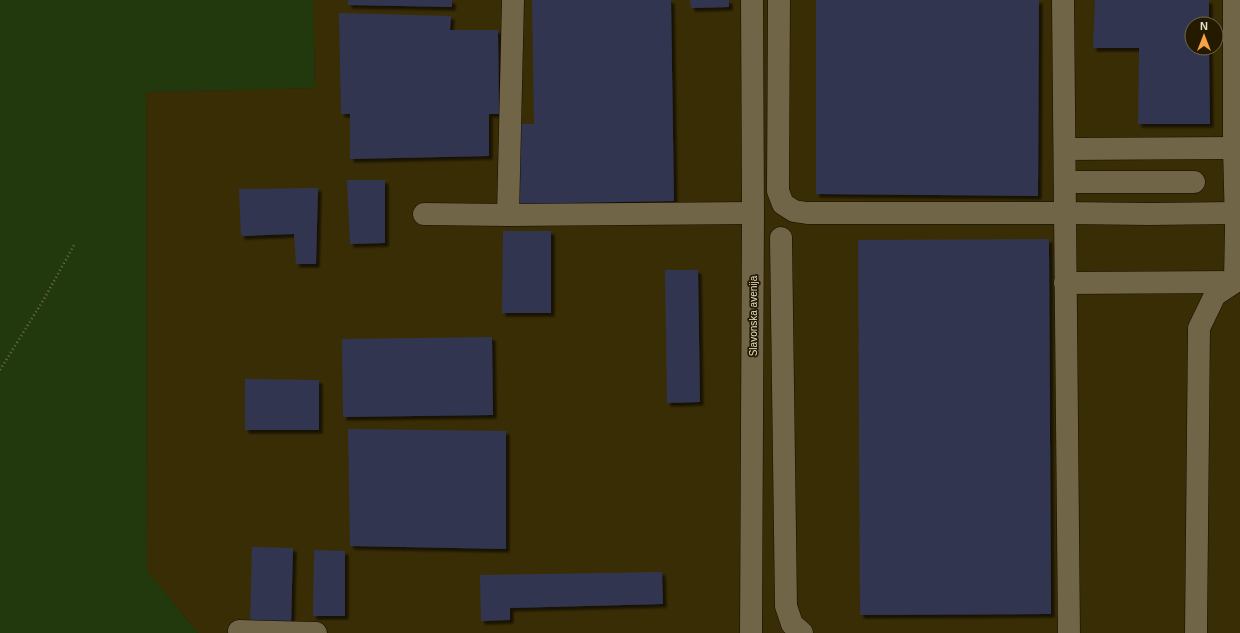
<svg xmlns="http://www.w3.org/2000/svg" width="1240" height="633" font-family="Arial,sans-serif">
<defs>
<filter id="shadow"><feDropShadow dx="3.5" dy="3.5" stdDeviation="1" flood-color="#0009"/></filter>
</defs>
<rect width="100%" height="100%" fill="#2e2306"/>
<path fill="#392d05" fill-rule="evenodd" d="M313,0H1240V633H198L147,571L146,92L315,88ZM1192,24H1216V48H1192Z"/>
<path fill="#22390d" d="M0,0H313L315,88L146,92L147,571L198,633H0Z"/>
<g fill="#333550" filter="url(#shadow)">
<path d="M348,0H452V7L348,5Z"/>
<path d="M532,0H671L674,201L518,204L517,124H534Z"/>
<path d="M690,0H729V7L691,8Z"/>
<path d="M816,0H1039L1038,196L816,194Z"/>
<path d="M1095,0H1209V24H1192V48H1209L1210,124H1138L1139,48H1093Z"/>
<path d="M339,13L451,16L450,30H498L499,114H489V156L350,159V114H341Z"/>
<path d="M347,180H385V243L350,244Z"/>
<path d="M318,188L316,264H296L294,234L241,236L239,189Z"/>
<path d="M503,231H551V313H502Z"/>
<path d="M1049,239L1051,614L860,615L858,240Z"/>
<path d="M665,270H698L700,402L667,403Z"/>
<path d="M492,337L493,415L343,417L342,339Z"/>
<path d="M245,379L319,380V430H245Z"/>
<path d="M348,429L506,431V549L350,546Z"/>
<path d="M252,547L293,548L291,626L250,625Z"/>
<path d="M314,550L345,551V616H313Z"/>
<path d="M662,572L663,604L510,608V620L481,621L480,575Z"/>
</g>
<g fill="none" stroke-linecap="round" stroke-linejoin="round">
<g stroke="#140d00" stroke-width="23">
<g id="minor">
<path d="M779,0L778,191L783,204L794,211L807,213H1065L1149,214L1235,213"/>
<path d="M1063,0L1069,633"/>
<path d="M1065,149L1234,148"/>
<path d="M1065,182H1194"/>
<path d="M424,214L508,215L753,213"/>
<path d="M508,215L513,0"/>
<path d="M781,238L786,606L792,624L802,633"/>
<path d="M1065,283L1235,282"/>
<path d="M239,631L316,633"/>
<path d="M751,633L753,213L752,0"/>
<path d="M1196,633L1199,328L1215,295L1235,282L1236,225L1234,148V0"/>
</g>
</g>
<path stroke="#736a52" stroke-width="2.5" stroke-dasharray="1 3" stroke-linecap="butt" d="M0,370L44,299L74,245"/>
<use href="#minor" stroke="#706547" stroke-width="22"/>
</g>
<g text-anchor="middle" dominant-baseline="central" stroke-width="3.5" stroke-linejoin="round" paint-order="stroke">
<g font-size="10" fill="#e4decd" stroke="#241a00">
<text transform="translate(753 316) rotate(-90)">Slavonska avenija</text>
</g>
</g>
<g transform="translate(1204 36)"><circle r="19" fill="#241a00" stroke="#716852"/>
<path d="M0-3L7 15L0 10L-7 15Z" fill="#f5a345"/>
<text y="-6" font-size="11" font-weight="bold" text-anchor="middle" fill="#e4decd">N</text>
</g>
</svg>
